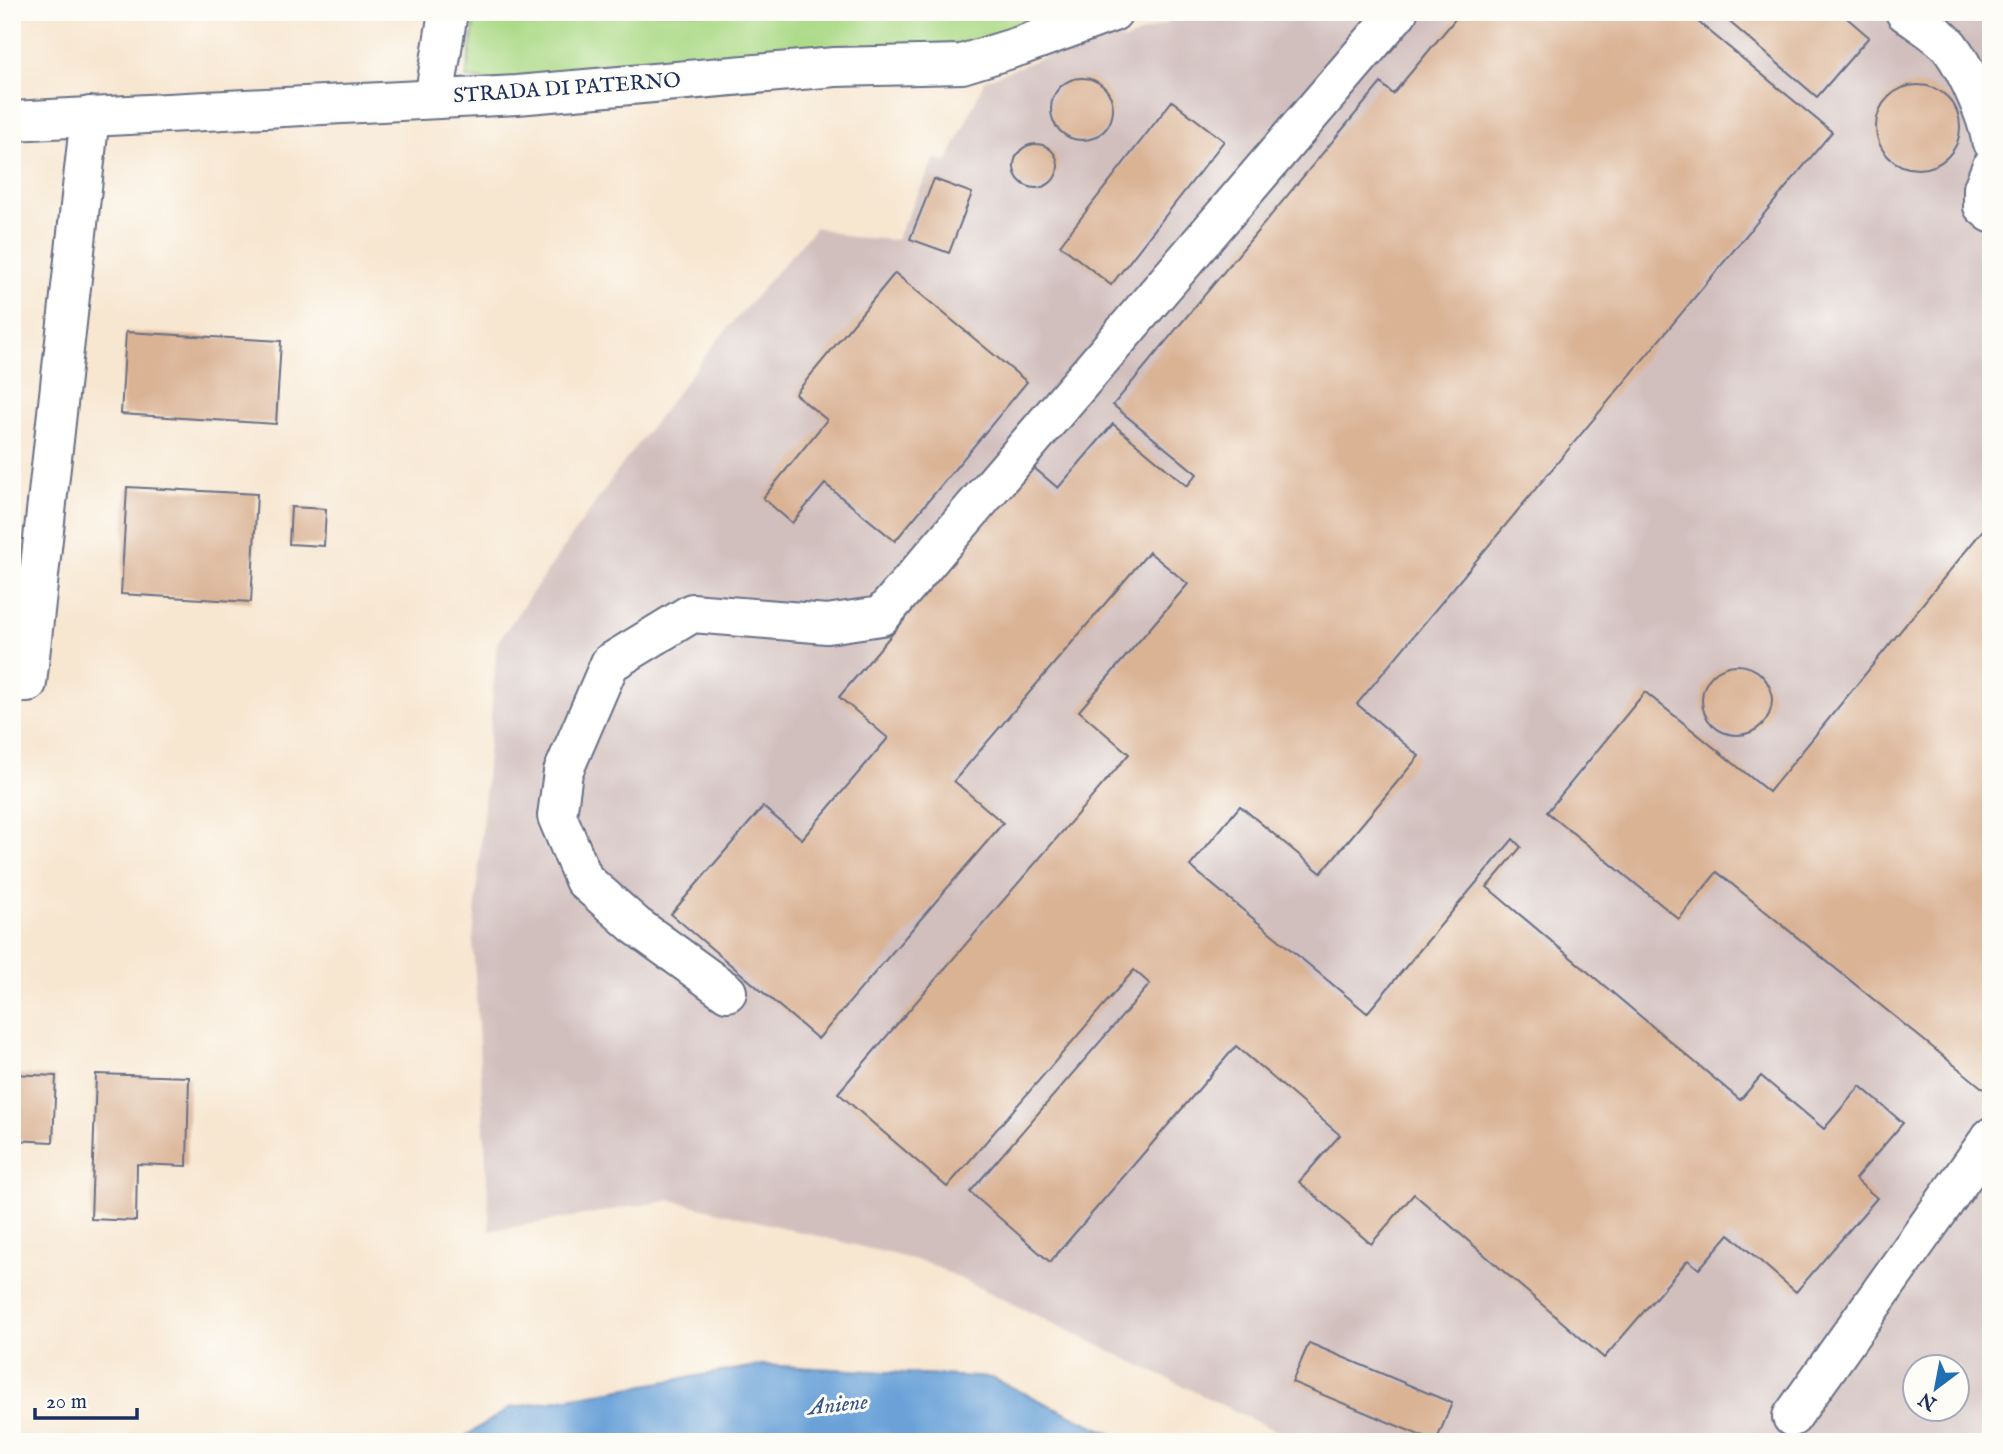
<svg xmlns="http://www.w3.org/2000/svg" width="2003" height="1454" font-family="'IM FELL English',serif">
<rect width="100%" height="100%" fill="#fdfcf7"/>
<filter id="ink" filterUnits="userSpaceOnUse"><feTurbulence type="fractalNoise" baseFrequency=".0143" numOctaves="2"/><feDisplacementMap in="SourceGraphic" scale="14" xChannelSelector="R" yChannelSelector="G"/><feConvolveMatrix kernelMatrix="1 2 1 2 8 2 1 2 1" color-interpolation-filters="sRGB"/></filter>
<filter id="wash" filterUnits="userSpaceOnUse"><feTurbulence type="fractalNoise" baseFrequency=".00686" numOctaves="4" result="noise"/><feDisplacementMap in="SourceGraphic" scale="28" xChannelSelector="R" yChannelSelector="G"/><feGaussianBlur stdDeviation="1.57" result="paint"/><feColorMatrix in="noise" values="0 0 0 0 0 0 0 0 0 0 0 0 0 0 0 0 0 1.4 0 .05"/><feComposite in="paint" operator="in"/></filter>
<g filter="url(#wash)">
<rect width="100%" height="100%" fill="#f7e6d0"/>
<path fill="#d1bfbe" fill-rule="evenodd" d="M1184,12H1991V1442H1299L928,1263L671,1200L490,1231L473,941L497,643L621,466L715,343L816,227L851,237L896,240L935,158L947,163L985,80L1106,33L1125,40L1164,24ZM1916,1366H1958V1408H1916Z"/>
<path fill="#acda87" stroke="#648472" stroke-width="2" d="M476,12H1053L973,43L736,54L501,82L466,78Z"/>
<path fill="#6aa2d8" stroke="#42689b" stroke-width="2" d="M762,1365L992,1378L1128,1442H456L510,1408Z"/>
<g id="blocks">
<g fill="#dab395">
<path d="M1461,12H1686L1832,132L1357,704L1419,756L1321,873L1240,806L1190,866L1367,1013L1513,839L1521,847L1487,887L1740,1100L1761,1076L1824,1129L1860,1086L1903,1123L1855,1179L1877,1198L1796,1292L1729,1234L1699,1269L1688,1260L1604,1358L1414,1194L1371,1244L1299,1182L1340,1135L1236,1046L1050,1262L970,1192L1150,984L1134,970L947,1187L838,1093L1129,754L1079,711L1188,584L1149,552L954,781L1003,823L818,1039L671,914L763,807L802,839L888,738L839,697L1033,467L1058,488L1113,424L1187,486L1197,474L1113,405L1381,83L1393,94Z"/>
<path d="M1718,12H1840L1869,37L1817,97Z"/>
<circle cx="1082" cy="109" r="31"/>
<circle cx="1918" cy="127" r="42"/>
<path d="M1172,101L1224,141L1111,285L1060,245Z"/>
<circle cx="1036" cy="166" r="22"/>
<path d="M934,179L972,193L949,253L910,239Z"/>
<path d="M895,273L1027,382L895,541L825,484L792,523L763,498L827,420L795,394Z"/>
<path d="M126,332L281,341L276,424L121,414Z"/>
<path d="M127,487L257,494L251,602L121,594Z"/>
<path d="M291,507L326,509L324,546L289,544Z"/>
<path d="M1991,520V1095L1717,872L1679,919L1547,812L1645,692L1769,792Z"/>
<circle cx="1737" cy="700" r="35"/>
<path d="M12,1074L56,1076L53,1142L12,1140Z"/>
<path d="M96,1074L189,1077L187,1166L137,1164L136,1221L91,1219Z"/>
<path d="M1309,1343L1452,1403L1436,1442L1292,1382Z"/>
</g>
</g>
</g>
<g filter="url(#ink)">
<use href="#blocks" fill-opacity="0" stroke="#686f86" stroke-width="2"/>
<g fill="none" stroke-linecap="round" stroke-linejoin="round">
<g stroke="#686f86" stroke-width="42">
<g id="minor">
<path d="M1905,12C1918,22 1939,34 1949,46C1965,66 1987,115 1991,140"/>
<path d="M434,99L448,12"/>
<path d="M12,121L517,95L835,67L962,64L1020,46L1113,12"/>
<path d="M1991,168L1983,188V206L1991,213"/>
<path d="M12,682L27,683L90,116"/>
<path d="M727,992L635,925L584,880L557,816L563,772L610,663L692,613L827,624L881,616L1398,12"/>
<path d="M1792,1417L1991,1137"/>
</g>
</g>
<use href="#minor" stroke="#fff" stroke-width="38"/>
</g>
</g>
<g text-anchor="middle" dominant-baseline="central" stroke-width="6" stroke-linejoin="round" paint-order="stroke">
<g font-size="21" fill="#1b2f5e" stroke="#fdfcf7">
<text transform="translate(567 89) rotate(-4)">STRADA DI PATERNO</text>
</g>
<g font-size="23" font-style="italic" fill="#375789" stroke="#fdfcf7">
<text transform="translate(838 1405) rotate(-6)">Aniene</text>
</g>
</g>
<rect width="2003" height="1454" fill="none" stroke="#fdfcf7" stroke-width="42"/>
<g transform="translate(1936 1388) rotate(212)"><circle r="33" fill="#fdfcf7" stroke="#a3aaba" stroke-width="2"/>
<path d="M0-5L12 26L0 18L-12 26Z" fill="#1f6fb2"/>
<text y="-10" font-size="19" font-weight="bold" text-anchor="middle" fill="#1b2f5e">N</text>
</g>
<path d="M35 1408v10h102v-10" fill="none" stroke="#1b2f5e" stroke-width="3.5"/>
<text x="46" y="1408" font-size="21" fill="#1b2f5e" stroke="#fdfcf7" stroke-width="5" paint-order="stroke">20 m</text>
</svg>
